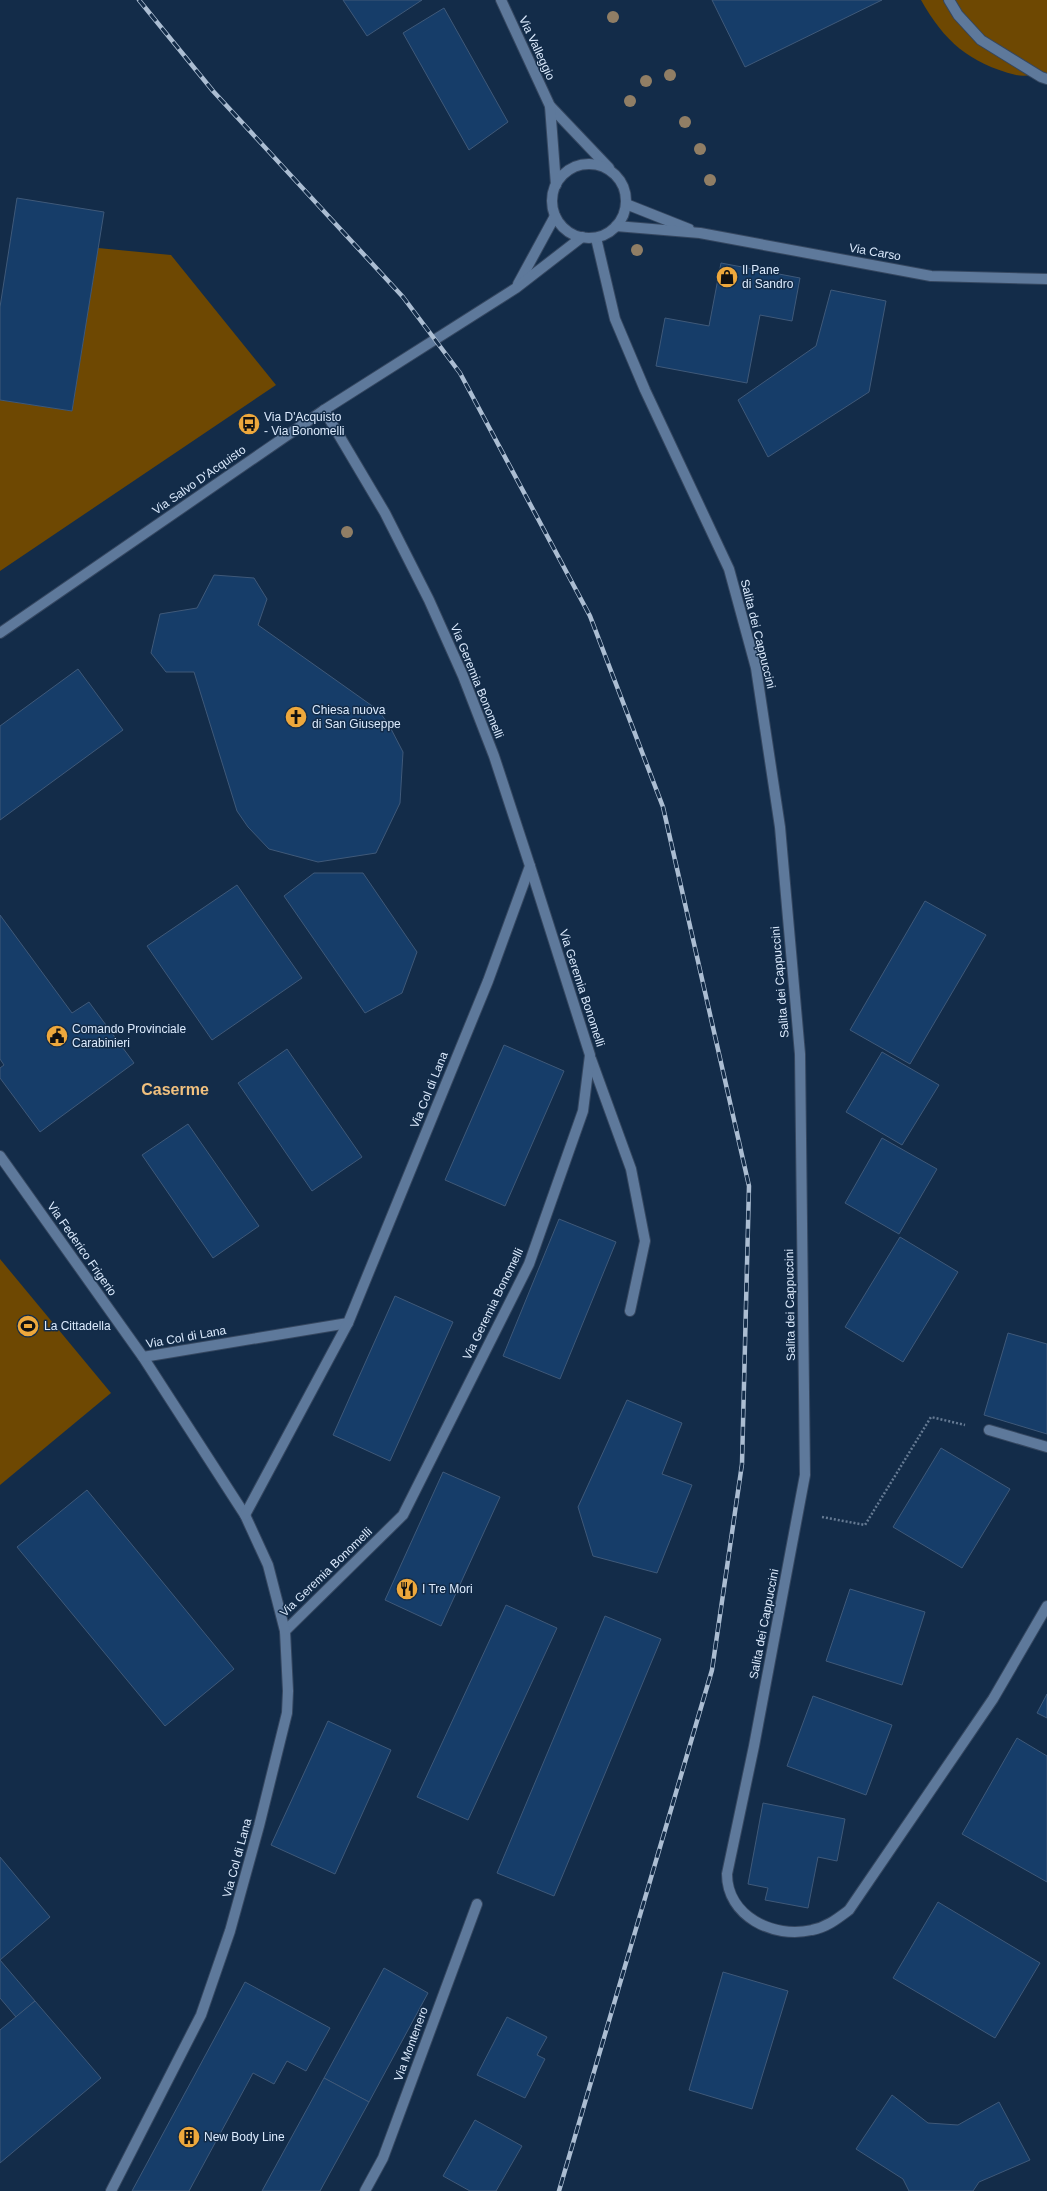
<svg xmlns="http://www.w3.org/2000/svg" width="1047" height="2191" font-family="Arial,sans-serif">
<rect width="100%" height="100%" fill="#132c49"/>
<g fill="#6e4802">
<path d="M921,0H1047V74C1038,74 1025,77 1016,75C969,63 944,41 921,0Z"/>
<path d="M98,248L171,255L276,385L0,571V400L72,411Z"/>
<path d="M0,1259L111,1393L0,1485Z"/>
</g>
<g fill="#163d69" stroke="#3f5979">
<path d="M343,0H422L367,36Z"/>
<path d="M712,0H882L745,67Z"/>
<path d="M444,8L508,122L469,150L403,33Z"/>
<path d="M17,198L104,212L72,411L0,400V307Z"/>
<path d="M721,263L800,278L792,321L760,315L747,383L656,366L665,318L709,326Z"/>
<path d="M831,290L886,301L869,392L768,457L738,400L816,346Z"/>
<path d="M214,575L254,578L267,599L258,625L378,710L389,725L403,752L400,803L376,853L318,862L269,849L248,827L237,811L194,672H166L151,653L160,614L197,608Z"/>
<path d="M78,669L123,730L0,820V726Z"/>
<path d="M314,873H363L417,952L402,993L365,1013L284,896Z"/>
<path d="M237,885L302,978L212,1040L147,946Z"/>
<path d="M925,901L986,935L910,1064L850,1030Z"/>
<path d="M0,915L72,1013L89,1002L134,1063L40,1132L0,1078V1068L4,1065L0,1059Z"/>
<path d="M504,1045L564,1071L505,1206L445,1180Z"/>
<path d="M287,1049L362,1157L312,1191L238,1083Z"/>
<path d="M882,1052L939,1085L902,1145L846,1112Z"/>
<path d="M188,1124L259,1226L213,1258L142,1155Z"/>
<path d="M882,1138L937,1169L899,1234L845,1203Z"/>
<path d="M559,1219L616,1242L560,1379L503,1356Z"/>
<path d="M900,1237L958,1272L903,1362L845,1327Z"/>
<path d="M395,1296L453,1322L390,1461L333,1435Z"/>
<path d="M1008,1333L1047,1344V1434L984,1415Z"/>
<path d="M627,1400L682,1423L662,1474L692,1485L657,1573L593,1556L578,1507Z"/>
<path d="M941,1448L1010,1489L962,1568L893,1527Z"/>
<path d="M443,1472L500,1497L441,1626L385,1600Z"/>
<path d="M87,1490L234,1669L165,1726L17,1547Z"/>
<path d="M850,1589L925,1612L902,1685L826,1661Z"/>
<path d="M506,1605L557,1628L468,1820L417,1797Z"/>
<path d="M605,1616L661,1639L554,1896L497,1873Z"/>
<path d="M1047,1694V1718L1037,1713Z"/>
<path d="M813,1696L892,1725L866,1795L787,1766Z"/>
<path d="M328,1721L391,1750L335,1874L271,1845Z"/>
<path d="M1017,1738L1047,1756V1882L962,1834Z"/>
<path d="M763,1803L845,1819L837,1861L818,1857L808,1908L765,1900L768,1888L748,1884Z"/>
<path d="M0,1857L50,1917L0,1960Z"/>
<path d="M938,1902L1040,1963L995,2038L893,1978Z"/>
<path d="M0,1960L35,2001L16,2017L0,1998Z"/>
<path d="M384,1968L428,1993L369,2102L324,2078Z"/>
<path d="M723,1972L788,1991L752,2109L689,2090Z"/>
<path d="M245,1982L330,2028L306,2071L287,2061L274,2084L253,2073L189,2191H132Z"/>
<path d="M35,2001L101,2078L0,2163V2030Z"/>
<path d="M507,2017L547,2037L537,2055L545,2059L525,2098L477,2075Z"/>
<path d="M324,2078L369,2102L320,2191H262Z"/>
<path d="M892,2095L928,2123L958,2125L999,2102L1030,2160L979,2182L973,2191H909L903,2179L856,2149Z"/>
<path d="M475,2120L522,2146L496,2191H470L443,2176Z"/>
</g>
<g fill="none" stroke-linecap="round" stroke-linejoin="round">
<g stroke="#354760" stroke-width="12">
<g id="service">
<path d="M949,0L958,15L981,40L1041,77L1047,79"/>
<path d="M591,1059L631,1169L645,1241L630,1311"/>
<path d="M285,1631L403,1515L529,1264L583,1111L590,1055L530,866"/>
</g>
</g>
<g stroke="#354760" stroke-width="12">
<path id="pedestrian" d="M989,1430L1047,1447"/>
</g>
<g stroke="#354760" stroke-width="12">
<g id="minor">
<path d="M596,238L615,319L645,390L729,569L756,668L780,827L800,1054L805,1475L754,1746L727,1874C727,1916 773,1939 812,1930C827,1927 837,1919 849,1910L993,1699L1047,1606"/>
<path d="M518,284L555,216"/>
<path d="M0,633L324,410L516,288L582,237"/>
<path d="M0,1156L143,1357L245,1515L268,1565L285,1631L288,1691L287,1713L259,1826L230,1931L201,2015L111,2191"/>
<path d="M143,1357L348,1323L488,981L530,866L494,756L463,676L429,600L385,513L324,410"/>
<path d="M245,1515L348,1323"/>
<path d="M365,2191L383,2158L477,1904"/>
</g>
</g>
<g stroke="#354760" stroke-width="12">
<g id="tertiary">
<path d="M501,0L550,106L609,168"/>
<path d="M550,106L556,185"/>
<circle cx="589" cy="201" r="37"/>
<path d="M626,204L689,229"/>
<path d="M616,226L700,233L931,276L1047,279"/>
</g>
</g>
<path stroke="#657a93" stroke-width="2.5" stroke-dasharray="2 2" stroke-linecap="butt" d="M822,1517L865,1525L931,1417L965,1425"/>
<use href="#service" stroke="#5e799b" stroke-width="10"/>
<use href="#pedestrian" stroke="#5e799b" stroke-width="10"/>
<use href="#minor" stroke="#5e799b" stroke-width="10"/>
<use href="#tertiary" stroke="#5e799b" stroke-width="10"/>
<g stroke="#abbdd2" stroke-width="4.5">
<path id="rail" d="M139,0L213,91L403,297L460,373L590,616L663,807L749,1186L742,1464L712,1670L559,2191"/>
</g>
<use href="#rail" stroke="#132c49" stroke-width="3" stroke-dasharray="9" stroke-linecap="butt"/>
</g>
<g fill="#907e65">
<circle cx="613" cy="17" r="6"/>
<circle cx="670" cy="75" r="6"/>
<circle cx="646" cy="81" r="6"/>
<circle cx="630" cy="101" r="6"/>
<circle cx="685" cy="122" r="6"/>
<circle cx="700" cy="149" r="6"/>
<circle cx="710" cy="180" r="6"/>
<circle cx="637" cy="250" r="6"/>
<circle cx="347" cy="532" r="6"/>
</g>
<defs>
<g id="shop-disc" transform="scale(1.15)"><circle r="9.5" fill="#eea83c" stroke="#132c49"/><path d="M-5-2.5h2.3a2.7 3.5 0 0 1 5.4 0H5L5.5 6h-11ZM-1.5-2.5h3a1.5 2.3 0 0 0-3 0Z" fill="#111"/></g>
<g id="bus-disc" transform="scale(1.15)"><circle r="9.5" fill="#eea83c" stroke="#132c49"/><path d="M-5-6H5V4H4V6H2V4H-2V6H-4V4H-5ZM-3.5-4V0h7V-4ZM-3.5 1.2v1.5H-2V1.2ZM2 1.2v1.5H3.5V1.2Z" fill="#111"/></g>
<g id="church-disc" transform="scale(1.15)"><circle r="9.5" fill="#eea83c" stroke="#132c49"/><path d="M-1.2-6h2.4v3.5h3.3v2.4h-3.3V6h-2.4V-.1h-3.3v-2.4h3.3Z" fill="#111"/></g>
<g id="civic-disc" transform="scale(1.15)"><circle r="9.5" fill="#eea83c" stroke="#132c49"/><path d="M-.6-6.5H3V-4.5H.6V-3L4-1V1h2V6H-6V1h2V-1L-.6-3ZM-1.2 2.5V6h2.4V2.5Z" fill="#111"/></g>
<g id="stadium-disc" transform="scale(1.15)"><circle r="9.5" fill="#eea83c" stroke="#132c49"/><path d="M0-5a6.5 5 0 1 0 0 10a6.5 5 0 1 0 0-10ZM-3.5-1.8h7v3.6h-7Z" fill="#111"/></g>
<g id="restaurant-disc" transform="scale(1.15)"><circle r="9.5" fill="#eea83c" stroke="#132c49"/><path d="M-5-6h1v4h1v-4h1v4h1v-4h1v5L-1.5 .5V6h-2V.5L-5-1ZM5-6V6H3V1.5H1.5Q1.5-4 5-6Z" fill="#111"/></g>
<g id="building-disc" transform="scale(1.15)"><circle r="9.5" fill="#eea83c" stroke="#132c49"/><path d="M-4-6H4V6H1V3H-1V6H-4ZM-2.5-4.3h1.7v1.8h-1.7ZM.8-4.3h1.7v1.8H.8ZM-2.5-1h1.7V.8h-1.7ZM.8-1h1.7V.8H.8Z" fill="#111"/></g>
</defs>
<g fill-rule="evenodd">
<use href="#shop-disc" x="727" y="277"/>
<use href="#bus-disc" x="249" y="424"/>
<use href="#church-disc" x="296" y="717"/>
<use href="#civic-disc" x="57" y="1036"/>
<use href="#stadium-disc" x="28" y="1326"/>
<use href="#restaurant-disc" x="407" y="1589"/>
<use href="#building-disc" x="189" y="2137"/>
</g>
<g text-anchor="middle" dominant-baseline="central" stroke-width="3" stroke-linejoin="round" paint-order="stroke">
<g font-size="12" fill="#dbeafd" stroke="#132c49">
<text transform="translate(537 48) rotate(65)">Via Valleggio</text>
<text transform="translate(875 252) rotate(10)">Via Carso</text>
<text transform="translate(199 480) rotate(-35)">Via Salvo D'Acquisto</text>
<text transform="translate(758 634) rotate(76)">Salita dei Cappuccini</text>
<text transform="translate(477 681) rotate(68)">Via Geremia Bonomelli</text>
<text transform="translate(780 982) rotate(-95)">Salita dei Cappuccini</text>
<text transform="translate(582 988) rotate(72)">Via Geremia Bonomelli</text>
<text transform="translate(429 1090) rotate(-68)">Via Col di Lana</text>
<text transform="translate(82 1249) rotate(55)">Via Federico Frigerio</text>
<text transform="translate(493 1304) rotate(-64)">Via Geremia Bonomelli</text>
<text transform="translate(790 1305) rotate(-91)">Salita dei Cappuccini</text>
<text transform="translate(186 1337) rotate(-10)">Via Col di Lana</text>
<text transform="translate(326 1572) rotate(-44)">Via Geremia Bonomelli</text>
<text transform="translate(764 1624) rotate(-79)">Salita dei Cappuccini</text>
<text transform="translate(237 1858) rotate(-75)">Via Col di Lana</text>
<text transform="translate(411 2044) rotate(-70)">Via Montenero</text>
</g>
<g font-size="12" fill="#dbeafd" stroke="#132c49" text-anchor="start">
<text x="742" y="270">Il Pane<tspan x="742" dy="14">di Sandro</tspan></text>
<text x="264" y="417">Via D'Acquisto<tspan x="264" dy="14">- Via Bonomelli</tspan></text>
<text x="312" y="710">Chiesa nuova<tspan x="312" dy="14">di San Giuseppe</tspan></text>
<text x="72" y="1029">Comando Provinciale<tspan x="72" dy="14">Carabinieri</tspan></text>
<text x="44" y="1326">La Cittadella</text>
<text x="422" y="1589">I Tre Mori</text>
<text x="204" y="2137">New Body Line</text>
</g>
<g font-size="16" font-weight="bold" fill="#f0c07e" stroke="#132c49">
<text x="175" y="1089">Caserme</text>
</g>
</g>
</svg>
